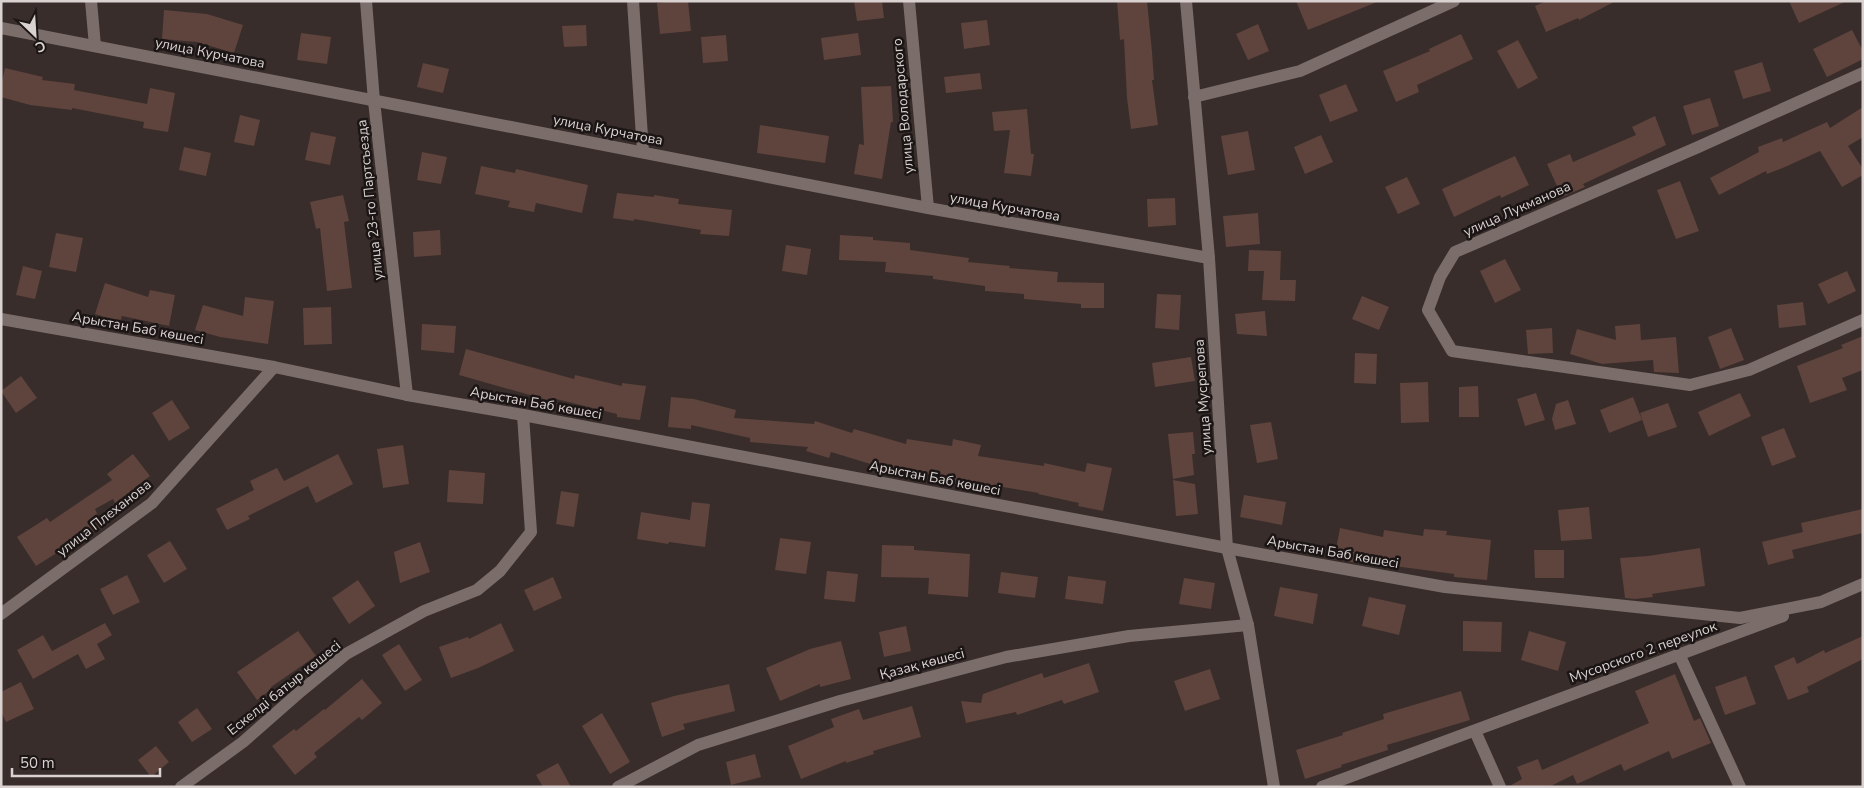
<svg xmlns="http://www.w3.org/2000/svg" width="1864" height="788" font-family="'Nunito Sans',sans-serif">
<rect width="100%" height="100%" fill="#382d2a"/>
<g fill="#5f433d">
<path d="M674,1H688L691,31L660,34L657,3Z"/>
<path d="M854,1H882L884,18L857,21Z"/>
<path d="M1117,1H1147L1152,52L1154,80H1152L1158,125L1131,129L1127,98L1124,39L1120,40Z"/>
<path d="M1296,1H1377V2L1308,30Z"/>
<path d="M1546,1H1616L1579,20L1578,18L1546,32L1535,6Z"/>
<path d="M1789,1H1847L1799,23Z"/>
<path d="M164,10L207,14L243,25L234,53L197,42L162,39Z"/>
<path d="M987,20L990,45L964,49L961,23Z"/>
<path d="M1258,24L1269,51L1248,60L1236,34Z"/>
<path d="M586,25L587,46L564,47L562,26Z"/>
<path d="M1852,30L1863,51V59L1827,77L1813,49Z"/>
<path d="M301,33L331,37L327,64L297,60Z"/>
<path d="M858,33L861,55L824,60L821,38Z"/>
<path d="M1461,34L1473,59L1417,85L1419,92L1396,102L1383,71L1430,51L1429,49Z"/>
<path d="M726,35L728,61L703,63L701,37Z"/>
<path d="M1518,40L1538,78L1518,89L1497,51Z"/>
<path d="M1762,62L1771,91L1743,99L1734,71Z"/>
<path d="M423,63L449,69L443,93L417,87Z"/>
<path d="M5,68L43,77L42,80L75,84L74,90L147,104L150,88L175,93L168,132L143,128L144,122L72,108V110L30,105L1,97V85Z"/>
<path d="M980,73L982,89L946,93L944,77Z"/>
<path d="M1346,84L1358,111L1330,122L1319,95Z"/>
<path d="M891,86L893,122H891L882,179L854,174L859,144L864,145L861,87Z"/>
<path d="M1710,98L1719,126L1692,135L1683,106Z"/>
<path d="M1863,107V137L1848,146L1863,169V175L1842,187L1820,151L1785,167L1767,174L1766,171L1719,195L1710,178L1759,152L1758,147L1782,138L1783,142L1827,122L1830,128Z"/>
<path d="M1027,109L1031,154H1034L1031,176L1004,173L1010,130L994,131L992,112Z"/>
<path d="M240,115L260,120L254,146L234,142Z"/>
<path d="M1655,116L1666,145L1583,184L1585,187L1562,197L1547,164L1570,154L1573,162L1636,135L1632,127Z"/>
<path d="M760,125L829,136L825,163L757,153Z"/>
<path d="M1248,131L1255,170L1228,175L1221,136Z"/>
<path d="M311,132L336,137L330,165L305,160Z"/>
<path d="M1321,135L1333,162L1305,174L1294,147Z"/>
<path d="M184,147L211,153L206,176L179,170Z"/>
<path d="M422,152L447,157L441,184L417,180Z"/>
<path d="M1515,156L1529,185L1501,198L1500,195L1454,217L1442,189Z"/>
<path d="M481,166L515,173L516,169L588,185L582,213L536,203L534,212L508,207L510,201L475,194Z"/>
<path d="M1407,177L1420,204L1398,214L1385,187Z"/>
<path d="M1680,181L1699,231L1676,239L1657,190Z"/>
<path d="M617,193L654,197V195L679,199L678,204L732,210L729,236L700,234L701,230L634,219V221L613,218Z"/>
<path d="M343,195L349,221L344,222L352,288L327,291L320,228L316,229L310,202Z"/>
<path d="M1175,198L1176,225L1148,227L1147,199Z"/>
<path d="M1258,213L1260,244L1226,247L1223,216Z"/>
<path d="M440,230L441,255L414,257L413,232Z"/>
<path d="M56,233L83,238L76,272L49,267Z"/>
<path d="M840,235L873,237V240L910,243V250L969,258L968,262L1010,266L1009,268L1058,272L1057,282L1104,283V308H1081V304L1024,299V294L985,291V286L933,279V276L885,272L886,262L839,260Z"/>
<path d="M786,245L811,249L807,275L782,271Z"/>
<path d="M1249,250L1281,251L1280,280H1296L1295,301L1262,300L1264,271H1248Z"/>
<path d="M1505,259L1521,290L1495,303L1480,271Z"/>
<path d="M23,266L42,271L35,299L16,295Z"/>
<path d="M1847,271L1856,291L1828,304L1818,284Z"/>
<path d="M105,283L148,297L150,290L175,295L169,326L122,316L120,322L95,314Z"/>
<path d="M1157,294L1181,295L1179,330L1155,328Z"/>
<path d="M1362,296L1389,307L1379,330L1352,319Z"/>
<path d="M245,297L274,301L268,344L220,337L195,330L203,305L243,316Z"/>
<path d="M1803,302L1806,325L1779,328L1777,305Z"/>
<path d="M331,307L332,344L304,345L303,308Z"/>
<path d="M1265,311L1267,336L1237,334L1235,314Z"/>
<path d="M422,324L456,326L454,353L421,350Z"/>
<path d="M1640,324L1641,340L1676,337L1679,373L1654,372L1653,360L1602,364L1570,354L1577,329L1616,340L1615,326Z"/>
<path d="M1552,328L1553,353L1528,354L1526,330Z"/>
<path d="M1731,328L1744,360L1720,369L1708,337Z"/>
<path d="M1863,336V370L1842,378L1847,390L1810,403L1797,366L1843,348L1841,345Z"/>
<path d="M466,349L574,379L575,375L622,386V383L646,386L640,420L617,417V414L552,398L551,401L459,375Z"/>
<path d="M1355,353L1377,354L1376,384L1354,383Z"/>
<path d="M1191,357L1195,381L1155,387L1152,363Z"/>
<path d="M21,376L37,398L16,413L1,391Z"/>
<path d="M1428,382L1429,422L1401,423L1400,383Z"/>
<path d="M1478,386L1479,417H1459V387Z"/>
<path d="M1536,393L1545,420L1525,426L1517,399Z"/>
<path d="M1740,393L1751,416L1709,436L1698,412Z"/>
<path d="M671,397L694,399L736,410L734,418L814,424L815,421L852,433L854,429L906,444L907,439L952,446L953,439L981,445L978,456L1044,466V463L1085,472L1087,463L1112,468L1103,511L1078,506L1079,503L1038,494L1039,493L972,482L971,488L944,482L945,477L887,469L831,452L829,458L806,451L808,447L750,442V438L691,425V429L668,427Z"/>
<path d="M1633,397L1642,420L1609,433L1600,410Z"/>
<path d="M172,400L190,428L169,441L152,413Z"/>
<path d="M1568,400L1576,424L1555,430L1552,419L1556,404Z"/>
<path d="M1668,403L1677,427L1648,437L1640,413Z"/>
<path d="M1271,422L1278,459L1257,463L1250,425Z"/>
<path d="M1784,428L1796,457L1772,466L1761,437Z"/>
<path d="M1193,432L1195,454H1192L1194,475L1173,479L1168,434Z"/>
<path d="M403,445L409,484L383,488L377,449Z"/>
<path d="M133,454L150,476L115,503L113,499L95,509L103,526L91,534L90,532L36,566L17,537L47,518L50,522L112,480L107,474Z"/>
<path d="M338,454L353,484L316,503L308,486L248,516L250,519L227,530L216,509L254,490L250,481L277,468L284,481Z"/>
<path d="M449,470L485,473L483,504L447,502Z"/>
<path d="M1173,480L1195,484L1198,514L1176,516Z"/>
<path d="M561,491L579,494L574,527L556,524Z"/>
<path d="M1244,495L1286,502L1282,525L1240,517Z"/>
<path d="M692,502L710,504L705,547L669,542L668,544L637,539L641,512L690,520Z"/>
<path d="M1589,507L1592,539L1561,541L1558,510Z"/>
<path d="M1863,509V533L1792,550L1794,558L1768,565L1762,542L1803,532L1801,523Z"/>
<path d="M1340,528L1383,537L1384,530L1423,536L1424,529L1447,531L1446,535L1491,540L1487,580L1454,577V574L1357,561V563L1334,559Z"/>
<path d="M780,538L811,542L806,574L775,570Z"/>
<path d="M170,541L187,569L164,583L147,555Z"/>
<path d="M420,542L430,572L400,583L394,552Z"/>
<path d="M882,545L914,546V550L970,554L968,597L928,594L929,578L881,577Z"/>
<path d="M1700,548L1705,586L1652,594L1653,597L1635,599L1625,598L1620,558L1648,556Z"/>
<path d="M1534,550H1564V578H1535Z"/>
<path d="M827,571L858,574L855,602L824,599Z"/>
<path d="M1001,572L1038,577L1035,598L998,593Z"/>
<path d="M127,575L140,602L113,615L100,589Z"/>
<path d="M1068,576L1106,581L1103,604L1065,599Z"/>
<path d="M553,577L562,598L534,611L524,590Z"/>
<path d="M1184,578L1215,583L1211,609L1179,604Z"/>
<path d="M358,580L375,606L349,624L332,598Z"/>
<path d="M1280,587L1318,594L1313,624L1274,616Z"/>
<path d="M1369,597L1406,605L1399,635L1362,626Z"/>
<path d="M1463,621L1502,622L1501,652L1463,651Z"/>
<path d="M105,623L112,635L97,644L105,659L86,669L78,654L33,679L17,650L43,635L52,651Z"/>
<path d="M501,623L514,651L478,668L451,678L439,647L468,637L469,639Z"/>
<path d="M906,626L911,651L884,657L879,632Z"/>
<path d="M298,631L316,656L271,687L272,689L257,700L237,672Z"/>
<path d="M1529,631L1566,642L1558,671L1521,660Z"/>
<path d="M1863,636V659L1807,687L1809,692L1788,700L1774,666L1794,657L1797,664L1824,650L1825,653Z"/>
<path d="M841,641L851,679L820,687V684L780,701L766,668L810,649Z"/>
<path d="M399,644L422,680L405,691L382,655Z"/>
<path d="M1089,663L1099,692L1064,704L1062,700L1017,715L1016,712L966,723L961,701L981,703L983,694L1042,673L1044,678Z"/>
<path d="M1210,669L1220,699L1185,711L1174,681Z"/>
<path d="M1675,674L1694,721L1700,718L1711,743L1672,759L1669,751L1624,771L1621,764L1577,784L1573,775L1549,787H1508L1522,779L1517,767L1538,759L1542,770L1649,723L1635,691Z"/>
<path d="M1746,676L1756,704L1725,715L1715,687Z"/>
<path d="M362,679L382,703L362,720L359,717L314,753L317,757L295,775L272,746L294,729L296,731L324,709L325,710Z"/>
<path d="M21,682L34,709L6,722L1,712V692Z"/>
<path d="M729,684L735,711L683,724L685,729L662,737L651,703L674,696Z"/>
<path d="M1461,691L1470,720L1387,745L1388,750L1341,765L1342,767L1305,779L1296,750L1343,735L1342,733L1384,719L1383,714Z"/>
<path d="M912,706L921,737L873,751L874,754L846,763V761L801,779L788,746L834,727L831,719L859,709L863,720Z"/>
<path d="M197,708L212,729L192,742L178,722Z"/>
<path d="M602,713L630,762L610,774L582,726Z"/>
<path d="M156,746L169,762L151,777L138,760Z"/>
<path d="M755,754L761,777L731,785L726,762Z"/>
<path d="M558,763L571,787H543L536,775Z"/>
</g>
<g fill="none" stroke-linecap="round" stroke-linejoin="round">
<g stroke="#7a6d6a" stroke-width="12">
<path d="M91,1L95,46"/>
<path d="M366,1L374,101L407,395"/>
<path d="M633,1L643,152"/>
<path d="M909,1L928,208"/>
<path d="M1186,1L1209,258L1227,548L1248,625L1274,787"/>
<path d="M1,28L928,208L1209,258"/>
<path d="M1863,73L1696,148L1455,252L1440,277L1428,310L1452,351L1690,385L1749,370L1863,320"/>
<path d="M1194,97L1300,71L1454,1"/>
<path d="M1,319L274,367L407,395L523,415L1227,548L1445,587L1740,618L1821,602L1863,584"/>
<path d="M1,614L152,503L274,367"/>
<path d="M1679,654L1740,787"/>
<path d="M1475,731L1500,787"/>
<path d="M181,787L243,742L301,691L346,654L424,611L477,590L500,571L531,532L523,415"/>
<path d="M618,787L698,745L840,701L1006,657L1129,636L1248,625"/>
<path d="M1322,787L1783,616"/>
</g>
</g>
<g text-anchor="middle" dominant-baseline="central" stroke-width="5" stroke-linejoin="round" paint-order="stroke">
<g font-size="14" fill="#d9d2d0" stroke="#1b1615">
<text transform="translate(210 53) rotate(11)">улица Курчатова</text>
<text transform="translate(903 106) rotate(-95)">улица Володарского</text>
<text transform="translate(608 130) rotate(11)">улица Курчатова</text>
<text transform="translate(370 200) rotate(-96)">улица 23-го Партсъезда</text>
<text transform="translate(1005 207) rotate(10)">улица Курчатова</text>
<text transform="translate(1517 209) rotate(-24)">улица Лукманова</text>
<text transform="translate(138 328) rotate(10)">Арыстан Баб көшесі</text>
<text transform="translate(1203 397) rotate(-94)">улица Мусрепова</text>
<text transform="translate(536 403) rotate(10)">Арыстан Баб көшесі</text>
<text transform="translate(935 478) rotate(11)">Арыстан Баб көшесі</text>
<text transform="translate(104 518) rotate(-38)">улица Плеханова</text>
<text transform="translate(1333 552) rotate(10)">Арыстан Баб көшесі</text>
<text transform="translate(1643 652) rotate(-20)">Мусорского 2 переулок</text>
<text transform="translate(922 664) rotate(-15)">Қазақ көшесі</text>
<text transform="translate(284 688) rotate(-39)">Ескелді батыр көшесі</text>
</g>
</g>
<rect width="1864" height="788" fill="none" stroke="#d9d2d0" stroke-width="5"/>
<g transform="translate(35 35) rotate(155)" stroke="#1b1615" stroke-width="4" paint-order="stroke">
<path d="M0-4L9 19L0 12L-9 19Z" fill="#d9d2d0"/>
<text y="-8" font-size="14" font-weight="bold" text-anchor="middle" fill="#d9d2d0">С</text>
</g>
<path d="M12 768v8h148v-8" fill="none" stroke="#d9d2d0" stroke-width="2.5"/>
<text x="20" y="768" font-size="15" fill="#d9d2d0" stroke="#1b1615" stroke-width="4" paint-order="stroke">50 m</text>
</svg>
